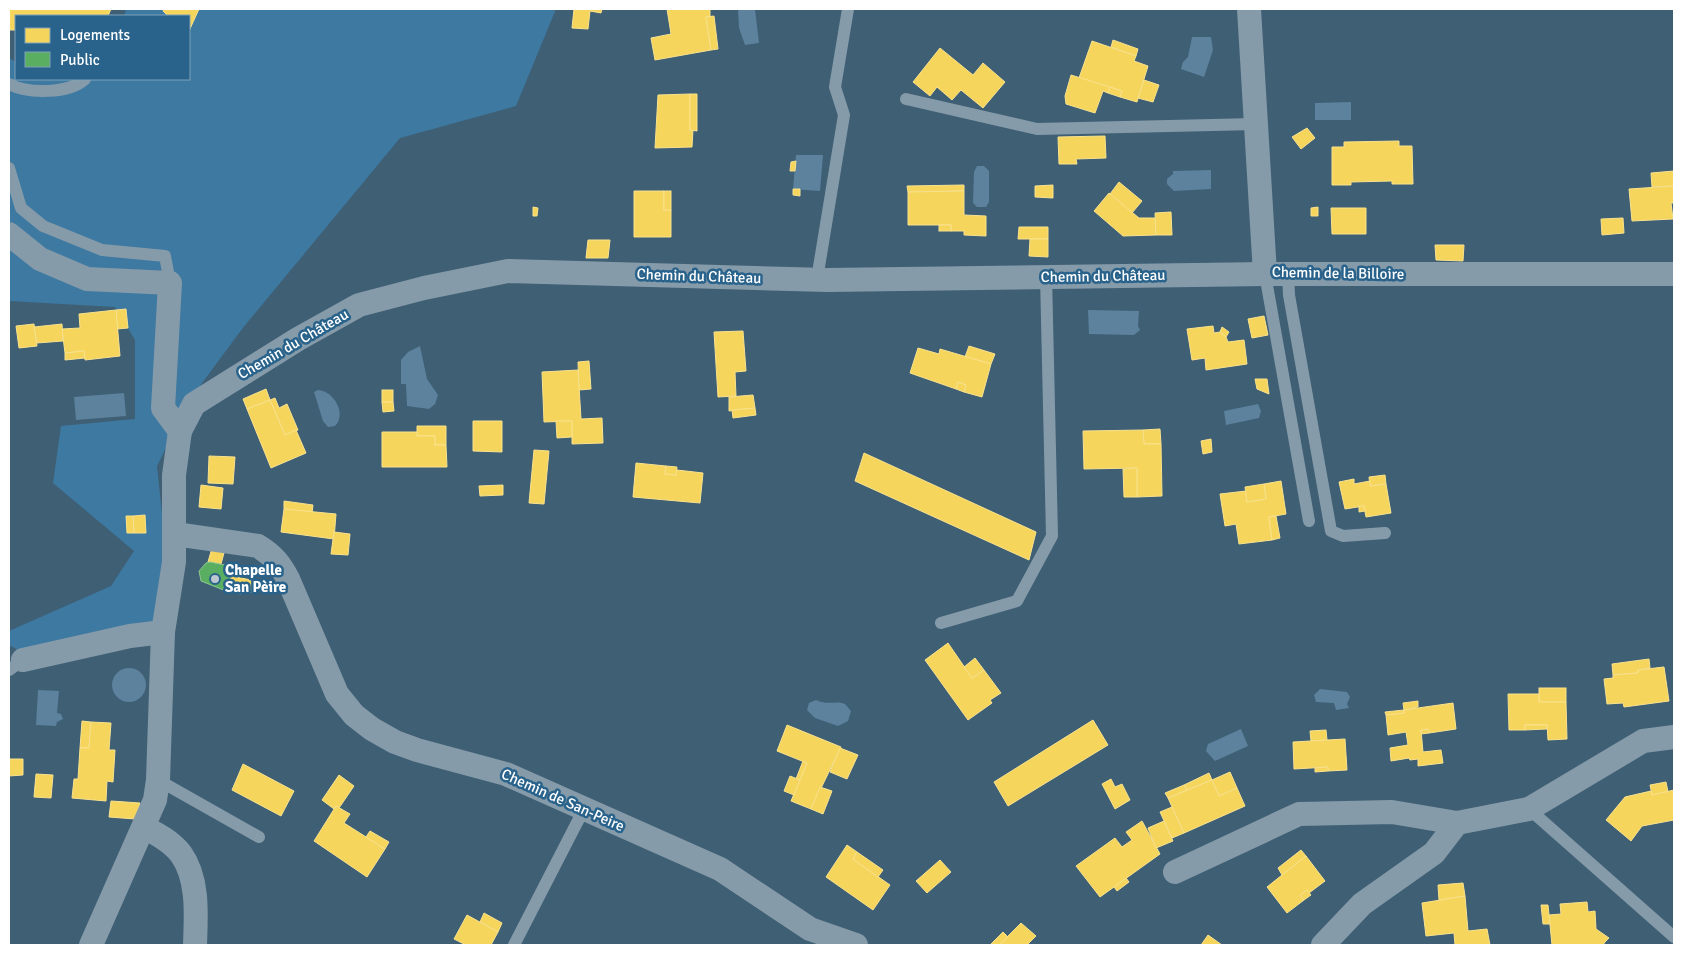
<svg xmlns="http://www.w3.org/2000/svg" width="1683" height="954" font-family="Signika,sans-serif">
<rect width="100%" height="100%" fill="#3f5f75"/>
<path fill="#3d79a1" d="M126,9H556L516,106L400,138L242,329L191,398L157,466L166,552L154,630L25,654L9,645V631L111,586L134,551L53,483L61,426L135,419V340L115,307L9,301V58L16,62V79H189V16H124Z"/>
<g fill="#5c829d">
<path d="M738,9H755L759,43L745,45L739,28Z"/>
<path d="M1192,37H1211L1213,50L1204,77L1181,69L1183,62L1188,57Z"/>
<path d="M1351,102V120H1315V103Z"/>
<path d="M796,155H823L820,191L793,189Z"/>
<path d="M977,166H984L989,171V202L986,207H977L973,203L974,172Z"/>
<path d="M1211,170V189L1174,191L1167,184V179L1173,174V171Z"/>
<path d="M1088,310L1139,311L1138,326L1140,330L1134,335L1089,334Z"/>
<path d="M420,346L427,379L438,395L435,404L429,409L407,406L406,384H401V360L408,352Z"/>
<path d="M318,390C334,391 347,414 335,426L328,427L323,421L314,392Z"/>
<path d="M124,393L126,416L76,420L74,397Z"/>
<path d="M1258,404L1261,411L1259,418L1226,425L1224,411Z"/>
<circle cx="129" cy="685" r="17"/>
<path d="M1320,689L1347,692L1350,697L1347,704L1349,708L1336,710L1334,703L1316,702L1314,695Z"/>
<path d="M38,690L59,691L57,713L61,714L63,719L57,722L56,726L36,725Z"/>
<path d="M816,700C829,706 835,700 845,704L851,711L848,721L838,726L815,718L807,710L809,703Z"/>
<path d="M1241,729L1248,746L1215,761L1206,751L1208,744Z"/>
</g>
<g fill="#f6d55c" stroke="#f9e28d">
<path d="M9,9H111L108,16H16V30H9Z"/>
<path d="M164,9H199L189,31V16H168L163,11Z"/>
<path d="M574,9H602L601,13L590,11L588,29L572,28Z"/>
<path d="M667,9H710V17H706L711,50L655,60L651,38L671,34Z"/>
<path d="M714,16L718,49L711,50L706,17Z"/>
<path d="M1113,40L1138,49L1136,56L1111,47Z"/>
<path d="M1092,41L1136,56L1134,61L1148,66L1137,102L1120,97L1122,91L1079,78Z"/>
<path d="M940,48L973,75L983,63L1005,82L983,108L961,90L952,100L937,87L930,96L913,82Z"/>
<path d="M1071,75L1110,87L1108,93L1103,91L1095,113L1066,104L1065,96Z"/>
<path d="M1144,80L1159,85L1153,102L1138,98Z"/>
<path d="M1110,87L1122,91L1120,97L1108,93Z"/>
<path d="M690,94V130H693L692,147L655,148L658,95Z"/>
<path d="M690,94H697V131L690,130Z"/>
<path d="M1307,128L1315,138L1301,149L1292,137Z"/>
<path d="M1105,136L1106,158L1076,159L1077,164H1059L1058,137Z"/>
<path d="M1399,141V146H1412L1413,184H1392V181L1351,182V185H1332V147H1344V142Z"/>
<path d="M796,161L795,171H790L791,162Z"/>
<path d="M1674,171V186L1652,187L1651,173Z"/>
<path d="M1119,182L1142,201L1132,213L1110,194Z"/>
<path d="M964,185V191L908,192L907,186Z"/>
<path d="M1053,185V198L1035,197V186Z"/>
<path d="M1674,186V203H1671L1673,219L1632,221L1629,189Z"/>
<path d="M793,189H800V196L793,195Z"/>
<path d="M634,191H664V210H671V237H634Z"/>
<rect x="664" y="191" width="7" height="19"/>
<path d="M964,191V215L986,216V236L964,235V231H951V225H908V192Z"/>
<path d="M1109,193L1139,218H1155L1156,235L1123,236L1094,211Z"/>
<path d="M533,207L538,208L537,216H533Z"/>
<path d="M1318,207V216H1311V208Z"/>
<path d="M1331,208H1366V234H1332Z"/>
<path d="M1171,212L1172,235H1156L1155,213Z"/>
<path d="M1623,218L1624,233L1602,235L1601,219Z"/>
<rect x="939" y="225" width="12" height="6"/>
<path d="M1019,227H1048V239H1018Z"/>
<path d="M1030,239H1048V257L1029,256Z"/>
<path d="M588,240H610L608,258H586Z"/>
<path d="M1435,245H1464L1463,261L1436,260Z"/>
<path d="M126,309L128,328L117,329L116,310Z"/>
<path d="M116,310L120,356L85,360L84,351L65,353L62,329L80,328L79,314Z"/>
<path d="M1264,316L1268,335L1252,338L1248,319Z"/>
<path d="M34,324L37,346L19,348L16,326Z"/>
<path d="M62,324L63,341L37,343L34,327Z"/>
<path d="M1213,326L1214,333L1220,332L1226,337L1228,342L1244,340L1247,364L1206,370L1205,358L1192,360L1187,329Z"/>
<path d="M1222,327L1229,332L1226,337L1220,332Z"/>
<path d="M743,331L746,371L735,372L736,396L718,397L714,332Z"/>
<path d="M969,346L995,354L991,364L965,357Z"/>
<path d="M918,348L939,354L940,349L991,364L982,397L964,392L966,385L958,382L956,389L910,373Z"/>
<path d="M84,351L85,358L65,360V353Z"/>
<path d="M589,361L591,389L579,390L578,362Z"/>
<path d="M578,370L581,419L602,418L603,443L572,444V421L544,422L542,372Z"/>
<path d="M1255,379H1267L1269,394L1257,389Z"/>
<path d="M958,382L966,385L964,392L956,389Z"/>
<path d="M266,389L270,400L247,409L243,399Z"/>
<rect x="382" y="390" width="11" height="12"/>
<path d="M753,395L755,408L729,411V397Z"/>
<path d="M275,398L279,408L287,404L298,430L285,435L270,400Z"/>
<path d="M270,400L285,435L296,430L306,453L271,468L247,409Z"/>
<path d="M382,402H393L394,411L383,412Z"/>
<path d="M755,408L756,415L733,418L732,410Z"/>
<path d="M473,421H502V452L473,451Z"/>
<path d="M556,421H572V437L557,438Z"/>
<path d="M417,426H446V445H435V436H417Z"/>
<path d="M1160,429L1161,444H1144L1143,430Z"/>
<path d="M1143,430L1144,444H1161L1162,496L1137,497V468L1084,469L1083,431Z"/>
<path d="M382,432H417V436H435V445H446L447,467H382Z"/>
<path d="M1211,439L1212,452L1203,454L1201,441Z"/>
<path d="M534,450L549,451L544,504L529,503Z"/>
<path d="M864,453L1036,532L1029,560L855,481Z"/>
<path d="M209,456L235,457L233,484L208,483Z"/>
<path d="M636,463L666,466L665,474L676,475L677,470L703,473L700,503L633,497Z"/>
<path d="M666,466L677,467L676,475L665,474Z"/>
<path d="M1137,468V497H1124L1123,469Z"/>
<path d="M1385,475L1386,484L1370,486L1369,477Z"/>
<path d="M1354,479V484L1370,481V486L1386,484L1391,513L1366,517L1364,506L1345,509L1339,482Z"/>
<path d="M1281,481L1286,514L1269,517L1272,540L1239,544L1236,524L1225,526L1220,494L1246,491L1247,502L1266,499L1264,484Z"/>
<path d="M1264,484L1266,499L1247,502L1245,487Z"/>
<path d="M201,485L223,488L221,509L199,507Z"/>
<path d="M503,485V495L480,496L479,486Z"/>
<path d="M284,501L313,505L312,513L284,509Z"/>
<path d="M1359,506H1364L1365,511L1359,512Z"/>
<path d="M284,509L336,514L334,539L281,532Z"/>
<path d="M145,515L146,533H134L133,516Z"/>
<path d="M126,516H133L134,533H127Z"/>
<path d="M1276,516L1280,538L1272,540L1269,517Z"/>
<path d="M334,532L350,534L348,555L331,554Z"/>
<path d="M214,541L227,542L221,564L208,562Z"/>
<path d="M231,576L256,581L254,593L242,590L241,594L226,591Z"/>
<path d="M948,643L972,678L984,670L1001,693L990,700L992,703L968,720L925,660Z"/>
<path d="M975,658L984,670L972,678L964,667Z"/>
<path d="M1649,659L1650,668L1638,670V673L1613,675L1612,664Z"/>
<path d="M1664,667L1669,701L1624,707L1623,703L1607,704L1604,679L1613,678V675L1638,673V670Z"/>
<rect x="1539" y="688" width="27" height="14"/>
<path d="M1508,694H1539V702H1566L1567,739L1548,740L1547,725H1525V730H1509Z"/>
<path d="M1418,701V707L1404,710L1403,703Z"/>
<path d="M1453,703L1456,729L1429,733L1428,729L1421,730L1423,752L1441,750L1443,763L1418,766V759L1410,760L1409,758L1391,761L1390,748L1408,745L1406,732L1388,735L1386,715L1404,713V710Z"/>
<path d="M1404,710V713L1386,715L1385,712Z"/>
<path d="M1093,720L1108,745L1008,806L994,782Z"/>
<path d="M82,721L91,722L89,748H80Z"/>
<path d="M91,722L111,723L109,750H115L113,782L107,781L106,801L72,798L74,779H78L80,748H89Z"/>
<path d="M787,725L841,747L811,809L791,801L807,763L777,751Z"/>
<path d="M1525,725H1547V729L1525,730Z"/>
<path d="M1428,729L1429,733L1421,734V730Z"/>
<path d="M1326,730L1327,740L1311,741L1310,731Z"/>
<path d="M1345,739L1347,770L1328,771V767L1294,769L1293,742Z"/>
<path d="M840,748L858,755L847,779L830,772Z"/>
<path d="M9,759H23V775L9,776Z"/>
<path d="M803,761L807,763L800,780L796,779Z"/>
<path d="M243,764L294,791L281,816L232,790Z"/>
<path d="M1328,767V771L1315,772V768Z"/>
<path d="M1230,772L1237,788L1219,796L1212,780Z"/>
<path d="M1209,773L1212,780L1187,790L1184,785Z"/>
<path d="M36,774L53,775L51,798L34,797Z"/>
<path d="M339,775L354,786L339,808L336,806L334,809L322,800Z"/>
<path d="M790,776L800,780L794,795L784,791Z"/>
<path d="M1111,779L1115,787L1122,784L1130,800L1115,809L1102,784Z"/>
<path d="M1212,780L1219,796L1237,788L1245,806L1184,833L1168,798Z"/>
<path d="M1666,782L1668,792L1652,795L1650,785Z"/>
<path d="M1184,785L1187,790L1168,798L1165,793Z"/>
<path d="M820,787L832,791L823,814L811,809Z"/>
<path d="M1674,790V820L1642,826L1631,841L1606,820L1625,797L1651,791L1652,795Z"/>
<path d="M111,801L140,803L135,819L109,817Z"/>
<path d="M336,806L350,814L344,823L385,849L367,877L314,841Z"/>
<path d="M1172,807L1184,833L1172,838L1160,812Z"/>
<path d="M1142,821L1160,854L1100,897L1076,866L1115,838L1122,847L1132,840L1126,832Z"/>
<path d="M1164,821L1173,841L1156,848L1148,828Z"/>
<path d="M370,831L389,842L385,849L366,837Z"/>
<path d="M847,845L857,852L853,859L890,885L873,910L826,877Z"/>
<path d="M1301,850L1306,856L1282,875L1278,868Z"/>
<path d="M857,852L883,870L878,877L853,859Z"/>
<path d="M1306,856L1325,881L1309,893L1307,890L1300,895L1304,900L1287,913L1267,887Z"/>
<path d="M940,860L951,872L927,893L916,881Z"/>
<path d="M1126,878L1129,882L1117,891L1114,887Z"/>
<path d="M1463,883L1465,896L1439,900L1438,885Z"/>
<path d="M1307,890L1311,895L1304,900L1300,895Z"/>
<path d="M1465,896L1468,931L1487,929L1490,945H1455L1454,933L1426,936L1422,903Z"/>
<path d="M1587,902L1588,912L1595,911L1596,929L1609,938L1605,942L1603,945H1552L1549,915L1561,914L1560,904Z"/>
<path d="M1541,905H1548L1550,924H1543Z"/>
<path d="M484,913L502,923L498,932L480,922Z"/>
<path d="M467,915L498,932L491,945H466L454,939Z"/>
<path d="M1021,923L1036,936L1027,945H999Z"/>
<path d="M1003,932L1008,937L999,945H990Z"/>
<path d="M1208,935L1222,945H1201Z"/>
</g>
<path fill="#5aae61" stroke="#8cc690" d="M210,562L234,567L226,591L201,581L199,571L206,563Z"/>
<g fill="none" stroke-linecap="round" stroke-linejoin="round">
<g stroke="#869ba9" stroke-width="12">
<path d="M9,84C28,94 69,94 85,79"/>
<path d="M906,99L1037,129L1256,124"/>
<path d="M9,168L21,208L43,226L102,250L165,256L170,283"/>
<path d="M1265,274L1309,521"/>
<path d="M1288,274L1289,295L1331,531L1343,536L1385,533"/>
<path d="M817,279L844,115L835,87L848,9"/>
<path d="M941,623L1017,601L1052,536L1046,276"/>
<path d="M9,670L23,660"/>
<path d="M158,780L259,837"/>
<path d="M1529,809L1674,937"/>
<path d="M514,945L584,809"/>
</g>
<g stroke="#869ba9" stroke-width="24">
<path d="M1249,9L1265,274"/>
<path d="M9,234L40,259L87,279L170,283L163,408L180,431"/>
<path d="M175,534L258,546C273,555 280,564 288,579L337,694L354,715L372,729L395,742L417,750L506,774L720,869L810,929L856,945"/>
<path d="M23,660L130,636L163,632"/>
<path d="M144,827C157,834 172,842 181,854C199,879 196,916 195,945"/>
<path d="M1175,872L1299,814L1392,812L1457,823L1529,809L1643,741L1674,737"/>
<path d="M91,945L155,800L158,780L163,632L174,562V475L180,431L194,404L298,339L359,305L424,288L508,271L827,280L1265,274H1674"/>
<path d="M1323,945L1362,904L1434,853L1457,823"/>
</g>
</g>
<circle fill="#bcc7cf" stroke="#29638b" stroke-width="2" cx="215" cy="579" r="5"/>
<g text-anchor="middle" dominant-baseline="central" stroke-width="5" stroke-linejoin="round" paint-order="stroke">
<g font-size="15" fill="#fff" stroke="#29638b">
<text transform="translate(1338 273) rotate(1)">Chemin de la Billoire</text>
<text transform="translate(699 276) rotate(2)">Chemin du Château</text>
<text transform="translate(1103 276) rotate(-1)">Chemin du Château</text>
<text transform="translate(293 344) rotate(-30)">Chemin du Château</text>
<text transform="translate(563 800) rotate(24)">Chemin de San-Peire</text>
</g>
<g font-size="15" font-weight="bold" fill="#fff" stroke="#29638b" text-anchor="start">
<text x="225" y="570">Chapelle<tspan x="225" dy="17">San Pèire</tspan></text>
</g>
</g>
<rect width="1683" height="954" fill="none" stroke="#ffffff" stroke-width="20"/>
<rect x="15" y="15" width="175" height="65" fill="#29638b" stroke="#7fa1b9"/>
<rect x="25" y="28" width="25" height="15" fill="#f6d55c" stroke="#7fa1b9"/>
<text x="60" y="40" font-size="15" fill="#ffffff">Logements</text>
<rect x="25" y="52" width="25" height="15" fill="#5aae61" stroke="#7fa1b9"/>
<text x="60" y="65" font-size="15" fill="#ffffff">Public</text>
</svg>
